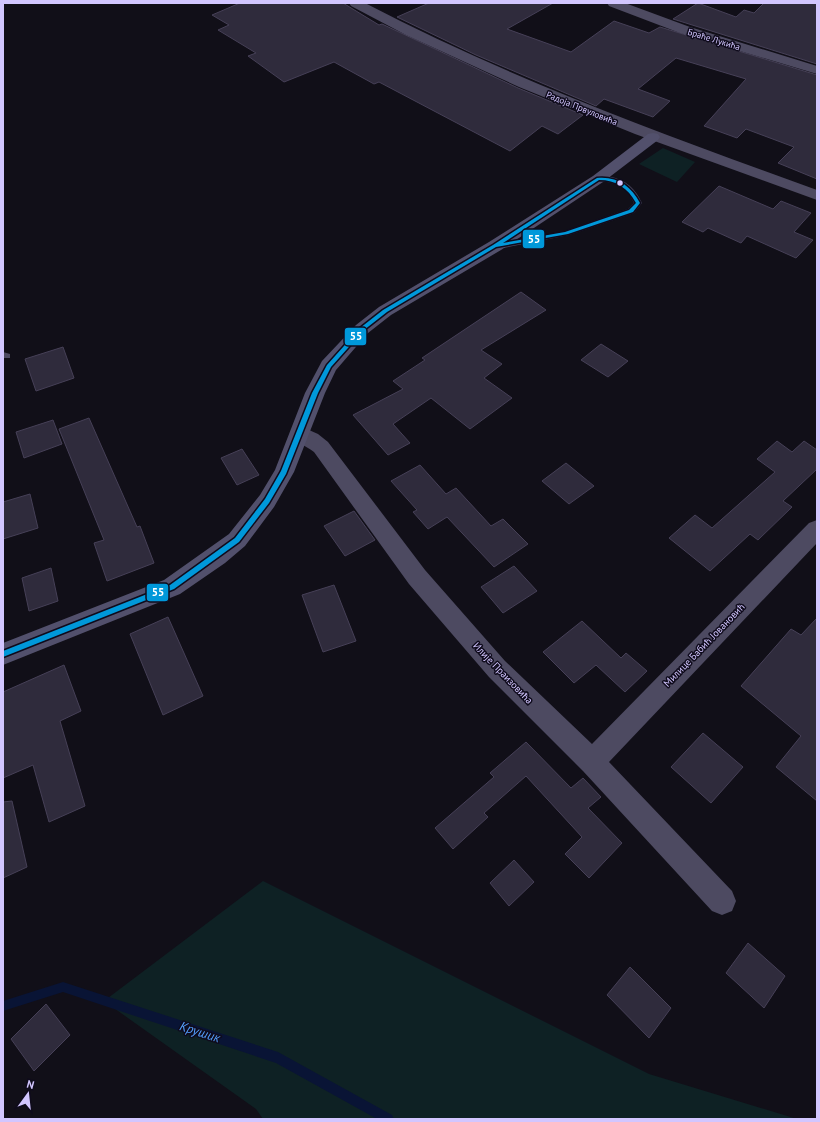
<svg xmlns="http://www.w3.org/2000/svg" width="820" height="1122" font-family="'PT Sans',sans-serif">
<rect width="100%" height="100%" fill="#110f18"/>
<g fill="#0e2124">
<path d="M663,148L695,162L677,182L639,164Z"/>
<path d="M263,881L649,1074L797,1119H263L256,1109L104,1001Z"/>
</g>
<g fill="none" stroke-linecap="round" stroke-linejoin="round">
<path fill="#091435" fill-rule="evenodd" d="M63,982L278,1052L392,1115L394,1119H377L276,1063L63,992L3,1011V1001Z"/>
</g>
<g fill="#2f2b3c" stroke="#464057">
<path d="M240,3H343L379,25L382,24L518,88L583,115L558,134L542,126L510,151L379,82L374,84L334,62L284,82L248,56L256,53L218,30L229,25L212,15Z"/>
<path d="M429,3H553L507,29L571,52L614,21L649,33L660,27L817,75V179L778,163L794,147L746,129L737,138L704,126L746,79L676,58L638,89L670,101L653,117L604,99L596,106L476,55L397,17Z"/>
<path d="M698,3L736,17L744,10L754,13L764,3H817V64L673,19Z"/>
<path d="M719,186L773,209L781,201L811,213L794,232L813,240L796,258L747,236L741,243L708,228L703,232L682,222Z"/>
<path d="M521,292L546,310L481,350L502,364L484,378L512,398L470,429L431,398L393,424L410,443L388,455L353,415L403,389L393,381L425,360L422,358Z"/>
<path d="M601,344L628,361L608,377L581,360Z"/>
<path d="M63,347L74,378L36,391L25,359Z"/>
<path d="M89,418L137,527L140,526L154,563L107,581L94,543L104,540L59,429Z"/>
<path d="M53,420L62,444L24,458L16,432Z"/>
<path d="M777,441L792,452L804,441L817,450V469L783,501L792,507L758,540L750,534L710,571L669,538L695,515L712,528L775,472L757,459Z"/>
<path d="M242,449L259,475L237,485L221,458Z"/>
<path d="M566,463L594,486L569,504L542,481Z"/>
<path d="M420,465L446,494L456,488L491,526L503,519L528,544L494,567L447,517L428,529L413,512L417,510L391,481Z"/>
<path d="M30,494L38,528L3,539V502Z"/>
<path d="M354,511L375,540L345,556L324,526Z"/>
<path d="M514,566L537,591L503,613L481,587Z"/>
<path d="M51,568L58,601L29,611L22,578Z"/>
<path d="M334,585L356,641L323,652L302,595Z"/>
<path d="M168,617L203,696L163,715L130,634Z"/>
<path d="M817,618V801L776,767L801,736L741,686L791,629L801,635Z"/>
<path d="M582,621L621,658L626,653L647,671L625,692L596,665L574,683L543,652Z"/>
<path d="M64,665L81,711L60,721L85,806L49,822L33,765L3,778V692Z"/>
<path d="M703,733L743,767L711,803L671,767Z"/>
<path d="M526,742L571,788L583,778L601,797L588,808L622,843L589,878L565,854L582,837L526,776L484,813L488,817L453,849L435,828L494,777L490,773Z"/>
<path d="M12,801L27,867L3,878V802Z"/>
<path d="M514,860L534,882L509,906L490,883Z"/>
<path d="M748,943L785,976L764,1008L726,973Z"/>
<path d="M630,967L671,1008L649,1038L607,995Z"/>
<path d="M46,1004L70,1035L34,1071L11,1039Z"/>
</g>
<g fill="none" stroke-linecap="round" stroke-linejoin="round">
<g fill="#4d4a61" fill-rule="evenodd">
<path d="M605,176C623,178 634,186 642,203L634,213L569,235L498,249L494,246L498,243L565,231L628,209L634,203L629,193L620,185L594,179Z"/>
<path d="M3,352L10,354V358H3Z"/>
</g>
<g fill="#4d4a61" fill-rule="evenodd">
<path d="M349,3H365C510,79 663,134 817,190V200L635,134L519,87L406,35L351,6Z"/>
<path d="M607,3H625L690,27L817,66V74L680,33L609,6Z"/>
<path d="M300,426L318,434L328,442L425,570L505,661L592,744L809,523L817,520V543L609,762L732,891L736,901L732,911L722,915L712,911L583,771L489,677L409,584L314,452C306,446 295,442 290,434L293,429Z"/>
</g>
<path fill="#52506c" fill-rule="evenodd" d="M653,133L658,134L660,137L658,140L603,182L501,250L391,315L368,333L336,370L325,393L294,472L274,507L245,546L225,563L180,594L3,665V643L164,580L229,534L260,495L275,470L305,393L322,361L356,325L379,307L489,242L593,176L648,134Z"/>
<g stroke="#0f0b1c" stroke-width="3">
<path id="bus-1" d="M597,178C617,176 631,186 640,203L633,212L568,234L496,247L387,312L364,330L331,367L318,393L286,474L269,503L239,542L174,589L3,657V651L170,585L235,538L265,499L281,471L312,393L327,365L360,328L383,310L493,245ZM599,180C616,180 628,188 636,203L629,210L565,232L503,243Z"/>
</g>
<use href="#bus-1" fill="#0098da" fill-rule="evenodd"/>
</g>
<circle fill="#d2c6ff" stroke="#0f0b1c" stroke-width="1.5" cx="620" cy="183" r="3.5"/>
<g text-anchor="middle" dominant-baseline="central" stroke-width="3" stroke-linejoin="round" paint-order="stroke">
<g font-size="9" fill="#d2c6ff" stroke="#0f0b1c">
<text transform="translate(714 39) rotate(17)">Браће Лукића</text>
<text transform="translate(582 108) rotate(22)">Радоја Првуловића</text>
</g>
<g font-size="10" fill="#d2c6ff" stroke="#0f0b1c">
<text transform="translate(704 645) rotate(-46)">Милице Бабић Јовановић</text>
<text transform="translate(503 673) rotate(46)">Илије Праизовића</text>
</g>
<g font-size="13" font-style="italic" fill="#54a0ff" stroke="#0f0b1c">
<text transform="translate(200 1032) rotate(18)">Крушик</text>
</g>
</g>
<g stroke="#0f0b1c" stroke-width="1.5">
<rect x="522" y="229" width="23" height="20" rx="4" fill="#0098da"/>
<rect x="344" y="327" width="23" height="19" rx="4" fill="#0098da"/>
<rect x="146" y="583" width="23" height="19" rx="4" fill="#0098da"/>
</g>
<g font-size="11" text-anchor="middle" font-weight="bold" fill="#fff">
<text x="534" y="243">55</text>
<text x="356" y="340">55</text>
<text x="158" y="596">55</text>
</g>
<rect width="820" height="1122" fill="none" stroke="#d2c6ff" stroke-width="8"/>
<g transform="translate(28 1094) rotate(15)" stroke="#0f0b1c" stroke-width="3" paint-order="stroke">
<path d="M0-3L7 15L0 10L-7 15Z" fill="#d2c6ff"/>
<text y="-6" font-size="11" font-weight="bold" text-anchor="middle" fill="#d2c6ff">N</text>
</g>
</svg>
